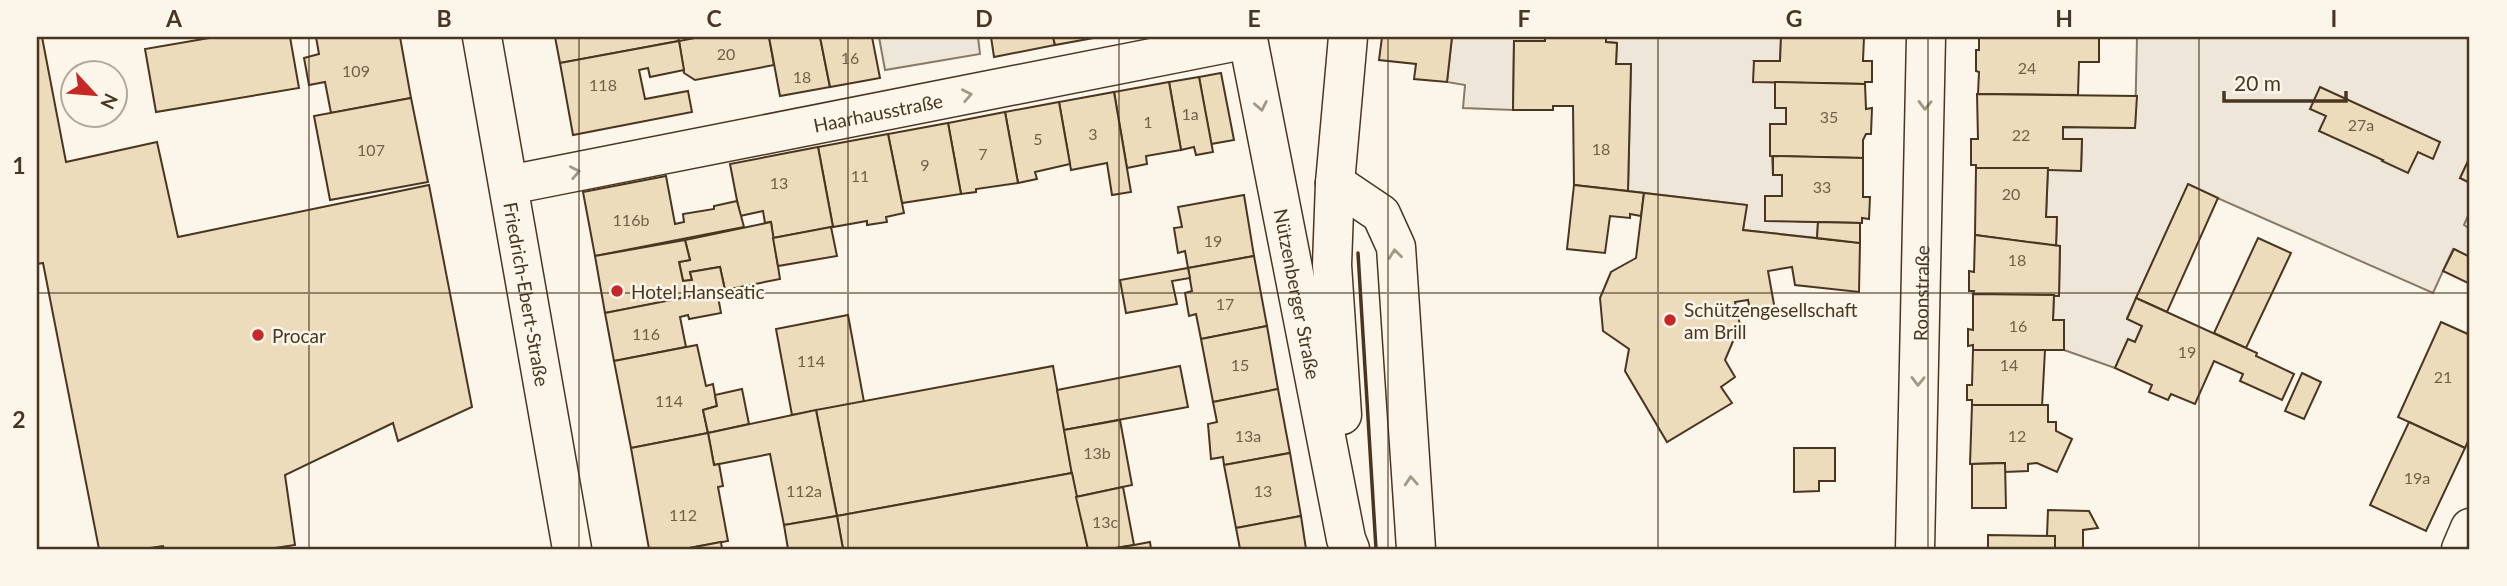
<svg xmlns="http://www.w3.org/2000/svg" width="2507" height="586" font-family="Lato,sans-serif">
<rect width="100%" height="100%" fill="#fbf6e9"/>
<g fill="#ede6d9" stroke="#887966" stroke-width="2">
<path d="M1452,37H1545V41H1514L1513,110L1463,108L1465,85L1447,82Z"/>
<path d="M1606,37H1781L1780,61H1754L1775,82V108H1786V124H1770L1773,175H1782V196H1765V220L1818,222L1817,238L1743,230L1746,205L1628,191L1631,64H1616L1617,43L1606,42Z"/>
<path d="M2137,37H2470V157L2460,178L2470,183V211L2464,225L2470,229V257L2453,249L2433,293L2188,185L2127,318L2142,326L2135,342L2128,339L2115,368L2064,350V320H2053L2054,295H2059L2060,247L2056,246L2057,218L2046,217L2048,168L2081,170L2082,140L2063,139V127L2135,128Z"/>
</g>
<path fill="#ede7d9" stroke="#887966" stroke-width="2" d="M879,37H978L980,54L885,70Z"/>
<g fill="#ecdcbc" stroke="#4a3520" stroke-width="2">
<path d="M37,37H42L66,162L157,142L178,237L429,185L472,407L398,441L393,423L285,475L295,545L268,549H164L163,546L143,549H99L43,263L37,264Z"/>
<path d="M215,37H290L299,88L156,112L145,49Z"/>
<path d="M316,37H400L411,98L331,113L325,82L309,85L304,58L319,54Z"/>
<path d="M555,37H678L679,41L560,63Z"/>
<path d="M700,37H769L774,65L695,80L684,73L679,41Z"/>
<path d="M769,37H820L830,87L780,96Z"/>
<path d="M820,37H872L880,78L830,87Z"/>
<path d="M991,37H1053L1055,45L994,57Z"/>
<path d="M1053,37H1099L1055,45Z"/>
<path d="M1382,37H1452L1447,82L1414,79L1416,64L1379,60Z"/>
<path d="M1545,37H1606V42L1617,43L1616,64H1631L1628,191L1574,185L1573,106H1553V110H1513L1514,41H1545Z"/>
<path d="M1781,37H1864L1863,61H1872V82H1865V84L1753,82L1754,61H1780Z"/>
<path d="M1979,37H2099V62H2079L2078,95L1978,94L1979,72L1976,71V50H1979Z"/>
<path d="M679,41L684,70L650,77L648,68L639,70L645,99L688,91L692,112L573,135L560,63Z"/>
<path d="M1221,73L1234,140L1211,144L1199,77Z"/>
<path d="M1199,77L1213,152L1196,155L1194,147L1181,150L1169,82Z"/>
<path d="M1169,82L1181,150L1146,156L1147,164L1127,168L1114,92Z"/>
<path d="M1775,82L1865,84L1866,109L1872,108L1871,134H1866L1863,140V158L1770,156V124H1786V108H1775Z"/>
<path d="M2320,87L2440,142L2433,159L2418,152L2408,173L2382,161L2383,160L2319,131L2326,116L2310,109Z"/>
<path d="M1114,92L1131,192L1112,195L1107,163L1071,170L1059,102Z"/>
<path d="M1977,94L2137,96L2135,128L2063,127V139H2082L2081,171L1976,168V165H1971V139H1978Z"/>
<path d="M411,98L428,182L330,200L314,116Z"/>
<path d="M1059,102L1070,164L1035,172L1037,179L1018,183L1005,112Z"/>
<path d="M1005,112L1018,183L976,189V192L961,194L948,123Z"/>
<path d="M948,123L961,194L902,203L888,134Z"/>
<path d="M888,134L904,213L886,217L887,222L867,225V221L833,227L818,147Z"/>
<path d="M818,147L833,227L773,238L771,222L765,223L763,211L740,216L730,164Z"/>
<path d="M1773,156L1863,158V197H1870L1869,219L1862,218V223L1765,221V196H1782V175H1773Z"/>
<path d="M2470,157V183L2460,178Z"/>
<path d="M1976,168H2048L2046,217H2057L2056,246L1975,235Z"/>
<path d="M666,176L675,224L684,222L683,214L714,209V206L737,201L744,227L595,256L583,192Z"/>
<path d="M2188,184L2218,198L2167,312L2136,298Z"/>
<path d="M1574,185L1644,193L1641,216L1630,214V218L1610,216L1605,253L1567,249Z"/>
<path d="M1644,193L1747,205L1743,230L1860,243L1859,292L1795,285L1792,267L1768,271L1775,310L1751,314L1748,300L1735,302L1740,325L1725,360L1735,377L1721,387L1732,403L1667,442L1625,371L1629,349L1603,331L1600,298L1611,272L1636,258Z"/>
<path d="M1244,195L1254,256L1188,268L1185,251L1178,253L1174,228L1182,227L1178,207Z"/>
<path d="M771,222L780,279L725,290L720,267L690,272L692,280L683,281L679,262L690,260L685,240Z"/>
<path d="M1818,222L1860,223V243L1817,238Z"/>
<path d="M831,227L837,256L778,266L773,238Z"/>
<path d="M1975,235L2060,246L2059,296L1973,294L1974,291H1969V271L1974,272Z"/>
<path d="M2258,238L2291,253L2246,348L2214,333Z"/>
<path d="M685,240L690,260L679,262L683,281L692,280L690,272L720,267L725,290L605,313L595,256Z"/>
<path d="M2454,249L2470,257V284L2443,271Z"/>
<path d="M1254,256L1267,326L1201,339L1196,314L1189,316L1185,293L1192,291L1188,268Z"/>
<path d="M1188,268L1190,278L1172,281L1177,304L1126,313L1120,280Z"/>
<path d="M717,291L721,313L689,319L688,315L680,317L686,347L614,361L605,313Z"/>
<path d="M1973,294L2054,295L2053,320H2064V350H1973V345L1968,346V329L1973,330Z"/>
<path d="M2136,298L2257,353L2256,356L2294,374L2282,400L2240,381L2243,374L2214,361L2195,404L2171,394L2168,400L2149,392L2152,385L2115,368L2128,339L2135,342L2142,326L2127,319Z"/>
<path d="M848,315L864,402L792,415L776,329Z"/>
<path d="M2441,322L2470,335V437L2465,448L2398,417Z"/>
<path d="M1267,326L1278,389L1213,402L1201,339Z"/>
<path d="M697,345L706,386L713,384L717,406L703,410L708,433L631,448L614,361Z"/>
<path d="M1973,350H2045L2042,406L1972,405V400H1967V385H1972Z"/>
<path d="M1053,366L1072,473L837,516L816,410Z"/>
<path d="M1180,366L1188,407L1064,430L1057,390Z"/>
<path d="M2302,373L2321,382L2304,419L2285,411Z"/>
<path d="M742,389L749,424L708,433L703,410L717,406L715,395Z"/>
<path d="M1278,389L1290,453L1224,465L1223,457L1211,459L1208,424L1217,422L1213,402Z"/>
<path d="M1972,405H2048V422H2056V431L2072,439L2057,472L2037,463L2028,464V471L2005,472V463L1970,464Z"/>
<path d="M816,410L837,516L784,525L770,454L714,465L708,433Z"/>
<path d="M1120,420L1132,485L1076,497L1064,430Z"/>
<path d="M2409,422L2465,448L2426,531L2370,505Z"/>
<path d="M708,433L714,465L719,464L723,486L718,487L728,541L684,549H649L631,448Z"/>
<path d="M1794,448H1835V481H1819V491L1794,492Z"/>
<path d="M1290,453L1301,516L1236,528L1224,465Z"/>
<path d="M2005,463L2006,508H1972V464Z"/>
<path d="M1072,473L1088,549H843L837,516Z"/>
<path d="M1123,487L1134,545L1110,549H1088L1076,497Z"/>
<path d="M2048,510L2089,511L2098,528L2083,530V549H2055V536H2047Z"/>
<path d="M837,516L843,549H788L784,525Z"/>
<path d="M1301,516L1306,549H1240L1236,528Z"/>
<path d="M1988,535L2055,536V549H1988Z"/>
<path d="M721,542L722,549H684Z"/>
<path d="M1150,542L1151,549H1110L1134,545Z"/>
</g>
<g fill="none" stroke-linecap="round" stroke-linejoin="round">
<g stroke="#4a3520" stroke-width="41">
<g id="minor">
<path d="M1335,183L1381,214L1396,247L1416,549"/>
<path id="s1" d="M509,185L1248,39L1346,539L1350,549"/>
<path d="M1342,415L1332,265L1335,183L1348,37"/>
<path id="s2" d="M1915,549L1926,37"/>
<path d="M2461,549L2470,528"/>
</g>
</g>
<g stroke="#4a3520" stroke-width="41">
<g id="major">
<path id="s3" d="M482,37L572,549"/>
</g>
</g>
<use href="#minor" stroke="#fbf6e9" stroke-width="38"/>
<use href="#major" stroke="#fbf6e9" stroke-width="38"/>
<path stroke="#4a3520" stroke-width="3.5" d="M1358,253L1376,549"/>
</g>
<defs><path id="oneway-chevron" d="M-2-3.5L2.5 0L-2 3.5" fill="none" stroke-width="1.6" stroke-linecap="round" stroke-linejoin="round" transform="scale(1.75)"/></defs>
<g stroke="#a29684">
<use href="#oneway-chevron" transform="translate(967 95) rotate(-11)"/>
<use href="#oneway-chevron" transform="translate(1925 105) rotate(91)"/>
<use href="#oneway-chevron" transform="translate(1261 106) rotate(79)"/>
<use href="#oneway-chevron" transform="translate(575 172) rotate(-11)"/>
<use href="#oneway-chevron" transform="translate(1395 254) rotate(-97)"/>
<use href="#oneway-chevron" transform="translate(1918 381) rotate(91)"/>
<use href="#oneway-chevron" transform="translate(1411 481) rotate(-94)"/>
</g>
<path fill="none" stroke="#4a3520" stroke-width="2" stroke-opacity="0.55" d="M309,37V549M579,37V549M848,37V549M1119,37V549M1388,37V549M1658,37V549M1928,37V549M2199,37V549M37,293H2470"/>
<g fill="#c62828" stroke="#fbf6e9" stroke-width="2.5">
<circle cx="617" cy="291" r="7"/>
<circle cx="1670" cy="320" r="7"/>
<circle cx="258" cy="335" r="7"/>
</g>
<g text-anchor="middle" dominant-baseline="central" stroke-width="5" stroke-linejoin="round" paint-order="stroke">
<g font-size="16" fill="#725f47">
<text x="726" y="53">20</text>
<text x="850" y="57">16</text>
<text x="2027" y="67">24</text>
<text x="356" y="70">109</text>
<text x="802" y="76">18</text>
<text x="603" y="84">118</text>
<text x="1190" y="113">1a</text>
<text x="1829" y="116">35</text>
<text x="1148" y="121">1</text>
<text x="2361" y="124">27a</text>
<text x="1093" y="133">3</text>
<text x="2021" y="134">22</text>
<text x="1038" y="138">5</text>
<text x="1601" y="148">18</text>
<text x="371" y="149">107</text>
<text x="983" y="153">7</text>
<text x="925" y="164">9</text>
<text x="860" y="175">11</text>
<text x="779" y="182">13</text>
<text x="1822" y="186">33</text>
<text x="2011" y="193">20</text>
<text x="631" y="219">116b</text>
<text x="1213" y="240">19</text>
<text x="2017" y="259">18</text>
<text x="1225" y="303">17</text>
<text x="2018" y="325">16</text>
<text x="646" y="333">116</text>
<text x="2187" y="351">19</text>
<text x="811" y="360">114</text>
<text x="1240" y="364">15</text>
<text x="2009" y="364">14</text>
<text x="2443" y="376">21</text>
<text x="669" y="400">114</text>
<text x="1248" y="435">13a</text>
<text x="2017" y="435">12</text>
<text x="1097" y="452">13b</text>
<text x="2417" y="477">19a</text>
<text x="804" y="490">112a</text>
<text x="1263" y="490">13</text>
<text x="683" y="514">112</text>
<text x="1105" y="521">13c</text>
</g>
<g font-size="19" fill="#4a3520" stroke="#fbf6e9">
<text stroke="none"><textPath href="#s1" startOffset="376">Haarhausstraße</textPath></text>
<text stroke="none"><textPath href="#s3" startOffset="261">Friedrich-Ebert-Straße</textPath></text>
<text stroke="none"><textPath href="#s2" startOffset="256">Roonstraße</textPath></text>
<text stroke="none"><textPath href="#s1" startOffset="1013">Nützenberger Straße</textPath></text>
</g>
<g font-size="19" fill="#4a3520" stroke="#fbf6e9" text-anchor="start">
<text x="631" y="291">Hotel Hanseatic</text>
<text x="1684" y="309">Schützengesellschaft<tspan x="1684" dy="22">am Brill</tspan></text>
<text x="272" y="335">Procar</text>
</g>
</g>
<rect width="2507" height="586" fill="none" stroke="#fbf6e9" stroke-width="77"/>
<g transform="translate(94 94) rotate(116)"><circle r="33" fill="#fbf6e9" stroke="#b4a999" stroke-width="2"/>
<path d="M0-5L12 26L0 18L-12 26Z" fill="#c62828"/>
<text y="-10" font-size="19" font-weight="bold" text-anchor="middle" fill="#4a3520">N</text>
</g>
<path d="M2224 91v10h122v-10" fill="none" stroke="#4a3520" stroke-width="3.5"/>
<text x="2234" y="91" font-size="21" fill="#4a3520" stroke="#fbf6e9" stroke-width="5" paint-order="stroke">20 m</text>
<rect x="38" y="38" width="2430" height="510" fill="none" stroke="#4a3520" stroke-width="2.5"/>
<g font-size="23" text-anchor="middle" font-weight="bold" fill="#4a3520">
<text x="174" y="27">A</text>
<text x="444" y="27">B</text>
<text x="714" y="27">C</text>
<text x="984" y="27">D</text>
<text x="1254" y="27">E</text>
<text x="1524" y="27">F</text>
<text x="1794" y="27">G</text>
<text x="2064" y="27">H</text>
<text x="2334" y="27">I</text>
<text x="19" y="174">1</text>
<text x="19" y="428">2</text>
</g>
</svg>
